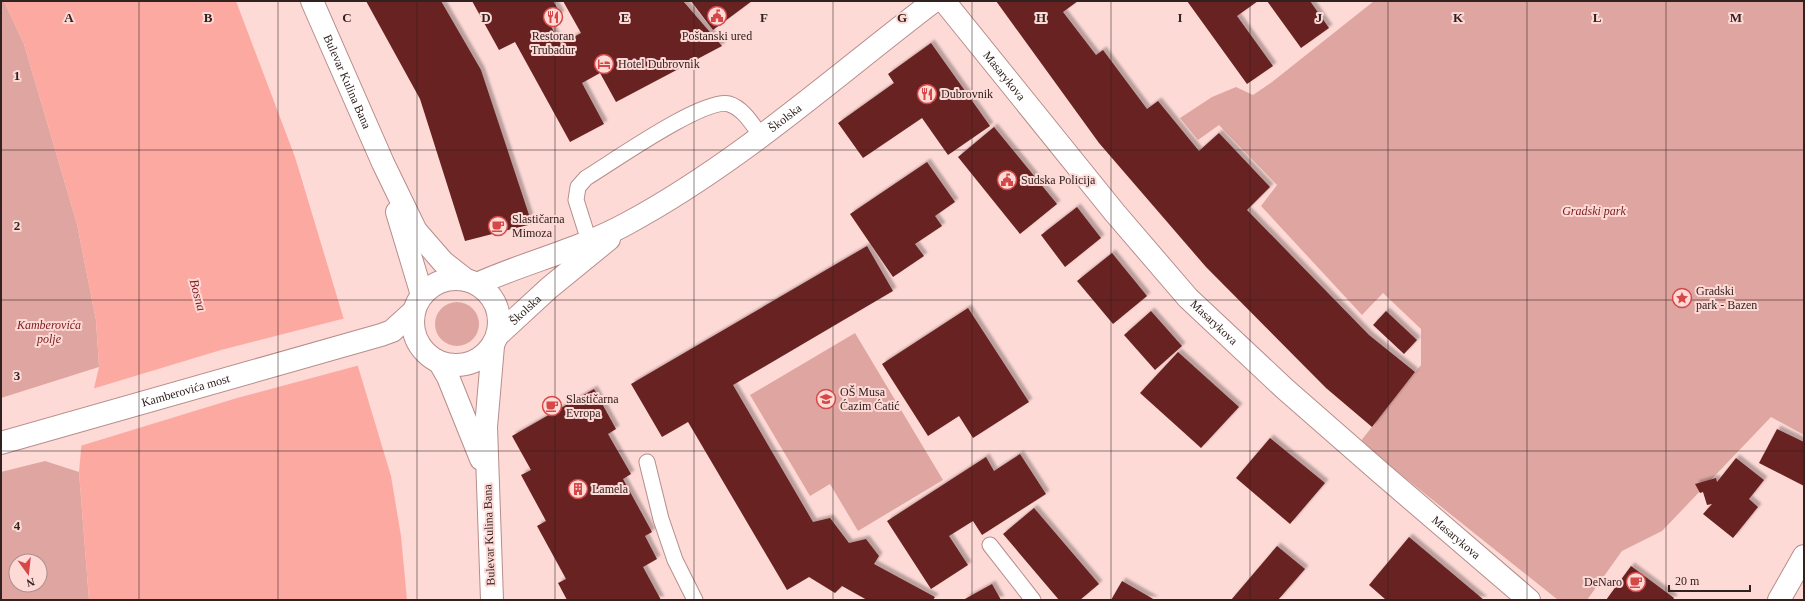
<svg xmlns="http://www.w3.org/2000/svg" width="1805" height="601" font-family="'Times New Roman',serif">
<defs>
<filter id="shadow"><feDropShadow dx="3.5" dy="-3.5" stdDeviation="1" flood-color="#0004"/></filter>
</defs>
<rect width="100%" height="100%" fill="#fedad7"/>
<g fill="#dfa6a1" fill-rule="evenodd">
<path d="M1,1H4L24,44L77,224L96,320L99,367L1,398Z"/>
<path d="M1374,1H1804V435L1771,417L1662,531L1622,551L1587,600H1558L1360,442L1421,365V329L1383,293L1362,315L1261,206L1277,185L1219,125L1198,140L1180,118L1212,97L1236,87L1253,95L1272,82Z"/>
<circle cx="457" cy="324" r="22"/>
<path d="M855,333L943,480L858,531L830,484L810,496L750,395Z"/>
<path d="M45,461L79,472L89,600H1V472ZM16,561H40V585H16Z"/>
</g>
<path fill="#fca9a2" d="M4,1H236L295,157L391,476L401,536L407,600H89L79,472L82,439L99,367L96,320L77,224L24,44Z"/>
<path fill="#fedad7" d="M346,318L360,365L237,398L80,446L92,389L221,350Z"/>
<g fill="#672221" filter="url(#shadow)">
<path d="M366,1H441L481,70L532,224L465,241L420,99Z"/>
<path d="M472,1H553L561,14L549,23L561,44L581,33L563,1H683L722,46L616,102L600,73L582,83L604,124L570,142L515,42L499,50Z"/>
<path d="M691,1H752L713,30Z"/>
<path d="M996,1H1078L1063,12L1096,55L1103,50L1147,109L1158,101L1199,151L1219,133L1270,187L1247,210L1369,335L1415,372L1372,427L1326,388L1206,267L1099,143Z"/>
<path d="M1187,1H1258L1237,16L1273,66L1247,84Z"/>
<path d="M1267,1H1310L1329,28L1301,48Z"/>
<path d="M931,43L990,126L948,155L922,118L863,158L838,123L894,83L888,74Z"/>
<path d="M994,127L1057,204L1020,234L958,157Z"/>
<path d="M927,162L955,202L935,216L942,226L915,244L924,256L893,277L850,214Z"/>
<path d="M1077,207L1101,238L1065,267L1041,235Z"/>
<path d="M867,246L893,291L733,385L813,522L830,518L849,543L866,539L879,556L874,564L935,597L933,600H867L842,586L835,593L809,577L787,590L688,422L662,437L631,384Z"/>
<path d="M1112,253L1147,296L1113,324L1077,281Z"/>
<path d="M968,308L1029,402L973,438L959,416L928,436L882,364Z"/>
<path d="M1151,311L1182,346L1155,370L1124,335Z"/>
<path d="M1386,311L1417,340L1404,354L1373,325Z"/>
<path d="M1178,352L1239,407L1201,448L1140,393Z"/>
<path d="M594,389L616,429L608,434L631,474L623,479L652,532L645,536L657,559L643,567L661,600H567L558,583L566,579L537,526L546,521L521,475L531,470L512,436Z"/>
<path d="M1777,429L1804,442V486L1759,463Z"/>
<path d="M1270,438L1325,483L1290,524L1236,478Z"/>
<path d="M1020,454L1046,494L982,535L973,521L949,536L968,565L931,589L887,521L986,457L994,471Z"/>
<path d="M1736,458L1764,480L1749,499L1758,507L1733,538L1703,514L1712,504L1707,505L1703,492L1700,493L1695,484L1716,478L1717,482Z"/>
<path d="M1034,508L1099,584L1080,600H1059L1003,534Z"/>
<path d="M1409,537L1484,600H1386L1369,585Z"/>
<path d="M1277,546L1305,569L1278,600H1231Z"/>
<path d="M1631,566L1674,598L1673,600H1606Z"/>
<path d="M1122,581L1155,600H1111Z"/>
<path d="M992,584L1001,600H963Z"/>
</g>
<g fill="none" stroke-linecap="round" stroke-linejoin="round">
<g stroke="#b68d8a" stroke-width="17">
<g id="service">
<path d="M589,241L576,200L578,187L586,178C611,163 704,97 729,104C743,108 753,125 761,136"/>
<path d="M647,462L661,519L675,560L695,600"/>
<path d="M990,545L1033,600"/>
</g>
</g>
<g stroke="#b68d8a" stroke-width="24">
<g id="minor">
<path id="s1" d="M944,1L1115,213L1188,298L1285,389L1381,473L1529,600"/>
<path d="M1779,600L1804,556"/>
</g>
</g>
<g stroke="#b68d8a" stroke-width="24">
<g id="tertiary">
<path id="s2" d="M312,1L383,163L416,231L443,262L466,280"/>
<path d="M397,212L422,295"/>
<circle cx="456" cy="322" r="43"/>
<path id="s3" d="M477,284C526,262 581,249 628,223C739,163 834,77 934,1"/>
<path id="s4" d="M498,335L549,288L609,239"/>
<path d="M440,363L448,377L481,459"/>
<path id="s5" d="M1,443L381,335L392,331L414,311"/>
<path d="M492,600L486,427L493,346"/>
</g>
</g>
<use href="#service" stroke="#fff" stroke-width="15"/>
<use href="#minor" stroke="#fff" stroke-width="22"/>
<use href="#tertiary" stroke="#fff" stroke-width="22"/>
</g>
<path fill="none" stroke="#31211f" stroke-width="1" stroke-opacity="0.55" d="M139,1V600M278,1V600M417,1V600M555,1V600M694,1V600M833,1V600M972,1V600M1111,1V600M1250,1V600M1388,1V600M1527,1V600M1666,1V600M1,150H1804M1,300H1804M1,451H1804"/>
<defs>
<g id="civic-ring" transform="scale(1)"><circle r="9.5" fill="#fedad7" stroke="#d64747" stroke-width="1.5"/><path d="M-.6-6.5H3V-4.5H.6V-3L4-1V1h2V6H-6V1h2V-1L-.6-3ZM-1.2 2.5V6h2.4V2.5Z" fill="#d64747"/></g>
<g id="restaurant-ring" transform="scale(1)"><circle r="9.5" fill="#fedad7" stroke="#d64747" stroke-width="1.5"/><path d="M-5-6h1v4h1v-4h1v4h1v-4h1v5L-1.5 .5V6h-2V.5L-5-1ZM5-6V6H3V1.5H1.5Q1.5-4 5-6Z" fill="#d64747"/></g>
<g id="hotel-ring" transform="scale(1)"><circle r="9.5" fill="#fedad7" stroke="#d64747" stroke-width="1.5"/><path d="M-6-4.5h1.5V1H6V5H4.5V3h-9V5H-6ZM-4 0a1.8 1.8 0 1 1 3.6 0ZM.5 0V-2.5h3Q6-2.5 6 0Z" fill="#d64747"/></g>
<g id="cafe-ring" transform="scale(1)"><circle r="9.5" fill="#fedad7" stroke="#d64747" stroke-width="1.5"/><path d="M-5.5-4.5H6V0H3Q3 3.5 0 3.5H-2.5Q-5.5 3.5-5.5 0ZM3-3.2v2h1.7v-2ZM-6 4.5H4V6H-6Z" fill="#d64747"/></g>
<g id="sight-ring" transform="scale(1)"><circle r="9.5" fill="#fedad7" stroke="#d64747" stroke-width="1.5"/><path d="M0-6L1.8-2.2L6-1.7L2.9 1.2L3.7 5.4L0 3.3L-3.7 5.4L-2.9 1.2L-6-1.7L-1.8-2.2Z" fill="#d64747"/></g>
<g id="school-ring" transform="scale(1)"><circle r="9.5" fill="#fedad7" stroke="#d64747" stroke-width="1.5"/><path d="M0-5L7-2L0 1L-7-2ZM-4 1L0 2.5L4 1V4Q0 6-4 4Z" fill="#d64747"/></g>
<g id="building-ring" transform="scale(1)"><circle r="9.5" fill="#fedad7" stroke="#d64747" stroke-width="1.5"/><path d="M-4-6H4V6H1V3H-1V6H-4ZM-2.5-4.3h1.7v1.8h-1.7ZM.8-4.3h1.7v1.8H.8ZM-2.5-1h1.7V.8h-1.7ZM.8-1h1.7V.8H.8Z" fill="#d64747"/></g>
</defs>
<g fill-rule="evenodd">
<use href="#civic-ring" x="717" y="16"/>
<use href="#restaurant-ring" x="553" y="17"/>
<use href="#hotel-ring" x="604" y="64"/>
<use href="#restaurant-ring" x="927" y="94"/>
<use href="#civic-ring" x="1007" y="180"/>
<use href="#cafe-ring" x="498" y="226"/>
<use href="#sight-ring" x="1682" y="298"/>
<use href="#school-ring" x="826" y="399"/>
<use href="#cafe-ring" x="552" y="406"/>
<use href="#building-ring" x="578" y="489"/>
<use href="#cafe-ring" x="1636" y="582"/>
</g>
<g text-anchor="middle" dominant-baseline="central" stroke-width="4" stroke-linejoin="round" paint-order="stroke">
<g font-size="12" fill="#31211f" stroke="#fedad7" text-anchor="start">
<text x="553" y="36" text-anchor="middle">Restoran<tspan x="553" dy="14">Trubadur</tspan></text>
<text x="717" y="36" text-anchor="middle">Poštanski ured</text>
<text x="618" y="64">Hotel Dubrovnik</text>
<text x="941" y="94">Dubrovnik</text>
<text x="1021" y="180">Sudska Policija</text>
<text x="512" y="219">Slastičarna<tspan x="512" dy="14">Mimoza</tspan></text>
<text x="1696" y="291">Gradski<tspan x="1696" dy="14">park - Bazen</tspan></text>
<text x="840" y="392">OŠ Musa<tspan x="840" dy="14">Ćazim Ćatić</tspan></text>
<text x="566" y="399">Slastičarna<tspan x="566" dy="14">Evropa</tspan></text>
<text x="592" y="489">Lamela</text>
<text x="1622" y="582" text-anchor="end">DeNaro</text>
</g>
<g font-size="12" fill="#31211f" stroke="#fedad7">
<text stroke="none"><textPath href="#s1" startOffset="96">Masarykova</textPath></text>
<text stroke="none"><textPath href="#s2" startOffset="88">Bulevar Kulina Bana</textPath></text>
<text stroke="none"><textPath href="#s3" startOffset="352">Školska</textPath></text>
<text stroke="none"><textPath href="#s4" startOffset="37">Školska</textPath></text>
<text stroke="none"><textPath href="#s1" startOffset="420">Masarykova</textPath></text>
<text stroke="none"><textPath href="#s5" startOffset="192">Kamberovića most</textPath></text>
<text transform="translate(489 535) rotate(-92)">Bulevar Kulina Bana</text>
<text stroke="none"><textPath href="#s1" startOffset="744">Masarykova</textPath></text>
</g>
<g font-size="12" font-style="italic" fill="#791a1d" stroke="#fedad7">
<text x="1594" y="211">Gradski park</text>
<text x="49" y="325">Kamberovića<tspan x="49" dy="14">polje</tspan></text>
</g>
<g font-size="13" font-style="italic" fill="#812223" stroke="#fedad7">
<text transform="translate(198 295) rotate(75)">Bosna</text>
</g>
</g>
<g font-size="13" text-anchor="middle" font-weight="bold" fill="#31211f" stroke="#fedad7" stroke-width="4" stroke-linejoin="round" paint-order="stroke">
<text x="69" y="22">A</text>
<text x="208" y="22">B</text>
<text x="347" y="22">C</text>
<text x="486" y="22">D</text>
<text x="625" y="22">E</text>
<text x="764" y="22">F</text>
<text x="902" y="22">G</text>
<text x="1041" y="22">H</text>
<text x="1180" y="22">I</text>
<text x="1319" y="22">J</text>
<text x="1458" y="22">K</text>
<text x="1597" y="22">L</text>
<text x="1736" y="22">M</text>
<text x="17" y="80">1</text>
<text x="17" y="230">2</text>
<text x="17" y="380">3</text>
<text x="17" y="530">4</text>
</g>
<rect width="1805" height="601" fill="none" stroke="#31211f" stroke-width="4"/>
<g transform="translate(28 573) rotate(165)"><circle r="19" fill="#fedad7" stroke="#ac908d"/>
<path d="M0-3L7 15L0 10L-7 15Z" fill="#d64747"/>
<text y="-6" font-size="11" font-weight="bold" text-anchor="middle" fill="#31211f">N</text>
</g>
<path d="M1669 585v6h81v-6" fill="none" stroke="#31211f" stroke-width="2"/>
<text x="1675" y="585" font-size="12" fill="#31211f" stroke="#fedad7" stroke-width="3" paint-order="stroke">20 m</text>
</svg>
